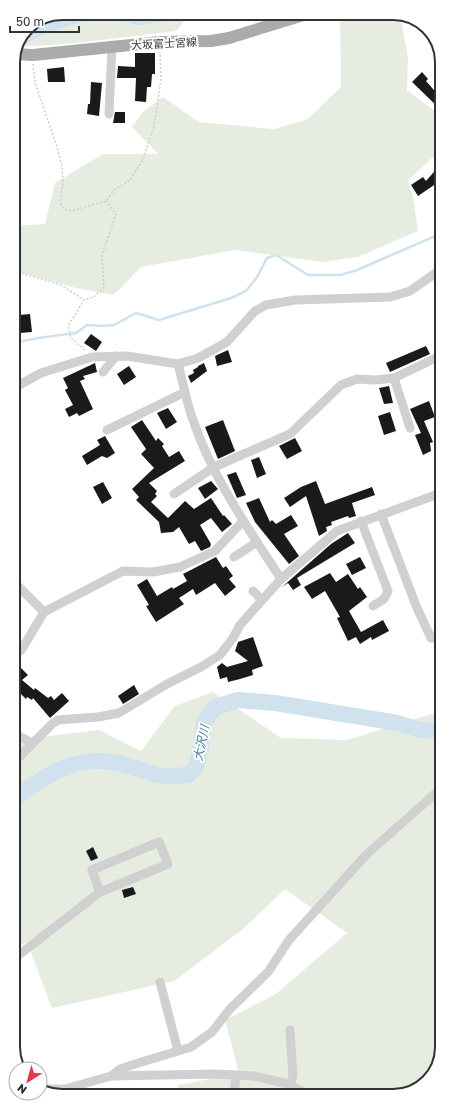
<svg xmlns="http://www.w3.org/2000/svg" width="455" height="1109" font-family="'Golos Text','Noto Sans JP',sans-serif">
<rect width="100%" height="100%" fill="#fff"/>
<g fill="#e6ecdf">
<path d="M62,13H191L176,31L77,43L18,47L27,27Z"/>
<path d="M340,13L400,14L408,58L407,90L440,115V151L408,180L413,196L418,231L358,257L323,262L235,250L141,267L114,295L76,288L14,271L13,226L45,224L55,183L103,154H158L132,127L143,112L163,97L199,122L274,129L308,119L341,87Z"/>
<path d="M213,692L281,738L347,740L441,711L442,1048L432,1077L409,1093L233,1095L238,1069L225,1020L276,994L347,933L285,889L243,929L174,981L52,1008L27,942L15,949V740L99,730L141,751L175,706Z"/>
<path d="M233,1075L231,1095H176L178,1085Z"/>
</g>
<g fill="none" stroke-linecap="round" stroke-linejoin="round">
<path stroke="#cfe2ee" stroke-width="2.5" d="M14,343L38,338L76,333L87,325L102,326L114,325L136,313L159,320L231,298L246,291L257,277L267,258L276,255L308,275H341L357,270L440,234"/>
<g stroke="#cfe2ee" stroke-width="16">
<path d="M125,13L139,17L162,13"/>
<path d="M24,35L43,26L83,13"/>
<path d="M15,799C42,776 76,756 112,762C127,764 142,771 157,775C167,777 178,776 188,775L196,767L200,752L204,723L215,707L238,700L275,703L398,723L420,730H441"/>
</g>
</g>
<g fill="#1a1a1a">
<path d="M135,53H155V74H152L151,87H147L146,102L135,101L136,78H117L118,66L135,67Z"/>
<path d="M64,67L65,82H48L47,69Z"/>
<path d="M422,72L428,79L426,81L440,97V109L412,82Z"/>
<path d="M91,82L102,83L99,116L87,114L88,104H90Z"/>
<path d="M115,112H125V123H113Z"/>
<path d="M440,165V181L418,196L411,185L423,177L426,181Z"/>
<path d="M30,314L32,332L20,333L19,315Z"/>
<path d="M91,334L102,342L96,351L84,343Z"/>
<path d="M426,346L430,354L390,372L386,363Z"/>
<path d="M228,350L232,362L217,366L215,356Z"/>
<path d="M95,363L97,372L83,376L85,379L80,381L93,409L79,416L77,413L69,417L65,409L73,405L65,390L68,388L63,378Z"/>
<path d="M204,363L207,371L191,383L188,376L194,373L193,370L198,367V366Z"/>
<path d="M129,366L136,377L124,385L117,374Z"/>
<path d="M389,386L393,403L384,404L379,388Z"/>
<path d="M429,401L435,417L424,421L433,442L430,443L431,451L423,455L415,435L421,433L410,409Z"/>
<path d="M168,408L177,422L166,429L157,413Z"/>
<path d="M390,412L396,431L384,435L378,416Z"/>
<path d="M142,420L156,441L158,438L164,444L162,446L169,457L179,451L185,461L149,483L157,491L155,494L157,496L151,502L168,518L185,501L194,509L211,498L223,516L224,515L232,524L222,532L211,518L200,525L211,544L210,547L201,551L195,541L189,544L179,527L173,532L161,533L159,522L136,500L139,497L132,489L154,468L141,454L146,449L131,427Z"/>
<path d="M223,420L235,451L218,459L205,427Z"/>
<path d="M105,436L115,453L107,458L102,456L87,465L82,456L100,445L97,440Z"/>
<path d="M295,438L302,451L287,459L279,446Z"/>
<path d="M259,457L266,474L257,478L251,460Z"/>
<path d="M236,472L246,495L237,498L227,475Z"/>
<path d="M211,481L218,489L205,499L198,488Z"/>
<path d="M316,481L325,504L372,487L375,495L352,503L356,516L349,518L348,516L331,522L332,525L326,527L327,531L319,536L306,496L290,507L284,498L301,487Z"/>
<path d="M103,482L112,498L102,504L93,487Z"/>
<path d="M259,498L270,522L272,520L276,524L291,515L298,526L284,534L299,556L289,564L255,522L246,503Z"/>
<path d="M348,533L355,543L297,578L301,585L293,590L288,583L282,587L331,544Z"/>
<path d="M216,557L223,568L226,566L233,576L229,579L236,587L225,596L215,583L196,595L193,589L179,598L184,604L156,622L146,606L149,605L137,585L147,579L157,596L172,587L173,589L187,581L183,574Z"/>
<path d="M360,557L366,568L352,575L346,564Z"/>
<path d="M330,573L336,582L348,574L358,589L360,587L367,597L349,611L361,632L383,620L389,631L372,640L371,637L360,644L356,637L348,641L337,618L340,617L325,591L312,599L304,587Z"/>
<path d="M253,637L263,666L252,670L253,675L240,679L228,682L227,677L220,679L217,667L222,663L227,667L248,661L235,651L238,642Z"/>
<path d="M18,665L28,675L22,680L34,690L35,688L48,698L51,696L54,700L62,693L69,701L50,718L33,698L32,700L27,697L26,699L15,688V669Z"/>
<path d="M134,685L139,694L123,704L118,696Z"/>
<path d="M93,847L98,858L91,861L86,851Z"/>
<path d="M133,887L136,894L124,898L122,890Z"/>
</g>
<g fill="none" stroke-linecap="round" stroke-linejoin="round">
<g stroke="#cdcdcd" stroke-width="1.5" stroke-dasharray="2 2" stroke-linecap="butt">
<path d="M33,64L35,82L57,147L62,166L63,183L60,202L64,209L71,211L106,201L114,190L130,180L142,161L154,127L161,79L160,52"/>
<path d="M14,271L61,285L84,300"/>
<path d="M85,350L71,338L68,326L84,300L94,297L104,287L102,255L116,214L106,201"/>
</g>
<g stroke="#d0d0d0" stroke-width="9">
<path d="M109,114L112,46"/>
<path d="M178,364C183,382 186,401 193,420C212,477 248,528 281,579"/>
<path d="M103,372L116,356"/>
<path d="M394,378L410,428"/>
<path d="M14,388L41,373L92,357L127,356L178,364L198,358L227,342L255,311L266,305L295,300L390,297L410,291L440,270"/>
<path d="M107,430L185,392"/>
<path d="M174,494L214,467L290,434L341,385L357,379L375,380L394,378L440,356"/>
<path d="M381,514L417,608L431,638H441"/>
<path d="M361,521L388,591L384,599L373,606"/>
<path d="M234,557L257,542"/>
<path d="M14,582L44,612"/>
<path d="M253,591L262,600"/>
<path d="M15,655L22,649L44,612L123,571L153,572L180,567L215,551L243,521"/>
<path d="M15,734L32,743"/>
<path d="M15,761L52,724L58,720L98,717L119,713L167,684L201,667L220,655L233,638L240,625L281,579L337,531L441,493"/>
<path d="M15,958L100,892L168,864L159,842L92,870L100,892"/>
<path d="M160,982L178,1051"/>
<path d="M111,1076L120,1069L132,1065L191,1047L212,1032L230,1009L268,972L289,940L367,854L437,792H441"/>
<path d="M290,1085L293,1076L290,1030"/>
<path d="M41,1089H65L111,1076L214,1074L254,1076L288,1084L307,1094"/>
<path d="M234,1095L236,1075"/>
</g>
<path stroke="#ababab" stroke-width="12" d="M15,54L33,55L160,42L211,41L229,38L310,13"/>
</g>
<g text-anchor="middle" dominant-baseline="central" stroke-width="4" stroke-linejoin="round" paint-order="stroke">
<g font-size="11" fill="#333" stroke="#fff">
<text transform="translate(164 43) rotate(-3)">大坂富士宮線</text>
</g>
<g font-size="12" font-style="italic" fill="#3f7597" stroke="#fff">
<text transform="translate(201 743) rotate(-78)">大沢川</text>
</g>
</g>
<path d="M0 0H455V1109H0ZM62 20H393A42 42 0 0 1 435 62V1047A42 42 0 0 1 393 1089H62A42 42 0 0 1 20 1047V62A42 42 0 0 1 62 20Z" fill="#fff" fill-rule="evenodd"/>
<path fill="none" stroke="#333" stroke-width="2" d="M62 20H393A42 42 0 0 1 435 62V1047A42 42 0 0 1 393 1089H62A42 42 0 0 1 20 1047V62A42 42 0 0 1 62 20Z"/>
<g transform="translate(28 1081) rotate(217)"><circle r="19" fill="#ffffff" stroke="#adadad"/>
<path d="M0-3L7 15L0 10L-7 15Z" fill="#e63946"/>
<text y="-6" font-size="11" font-weight="bold" text-anchor="middle" fill="#333333">N</text>
</g>
<path d="M10 26v6h69v-6" fill="none" stroke="#333333" stroke-width="2"/>
<text x="16" y="26" font-size="12" fill="#333333" stroke="#ffffff" stroke-width="3" paint-order="stroke">50 m</text>
</svg>
